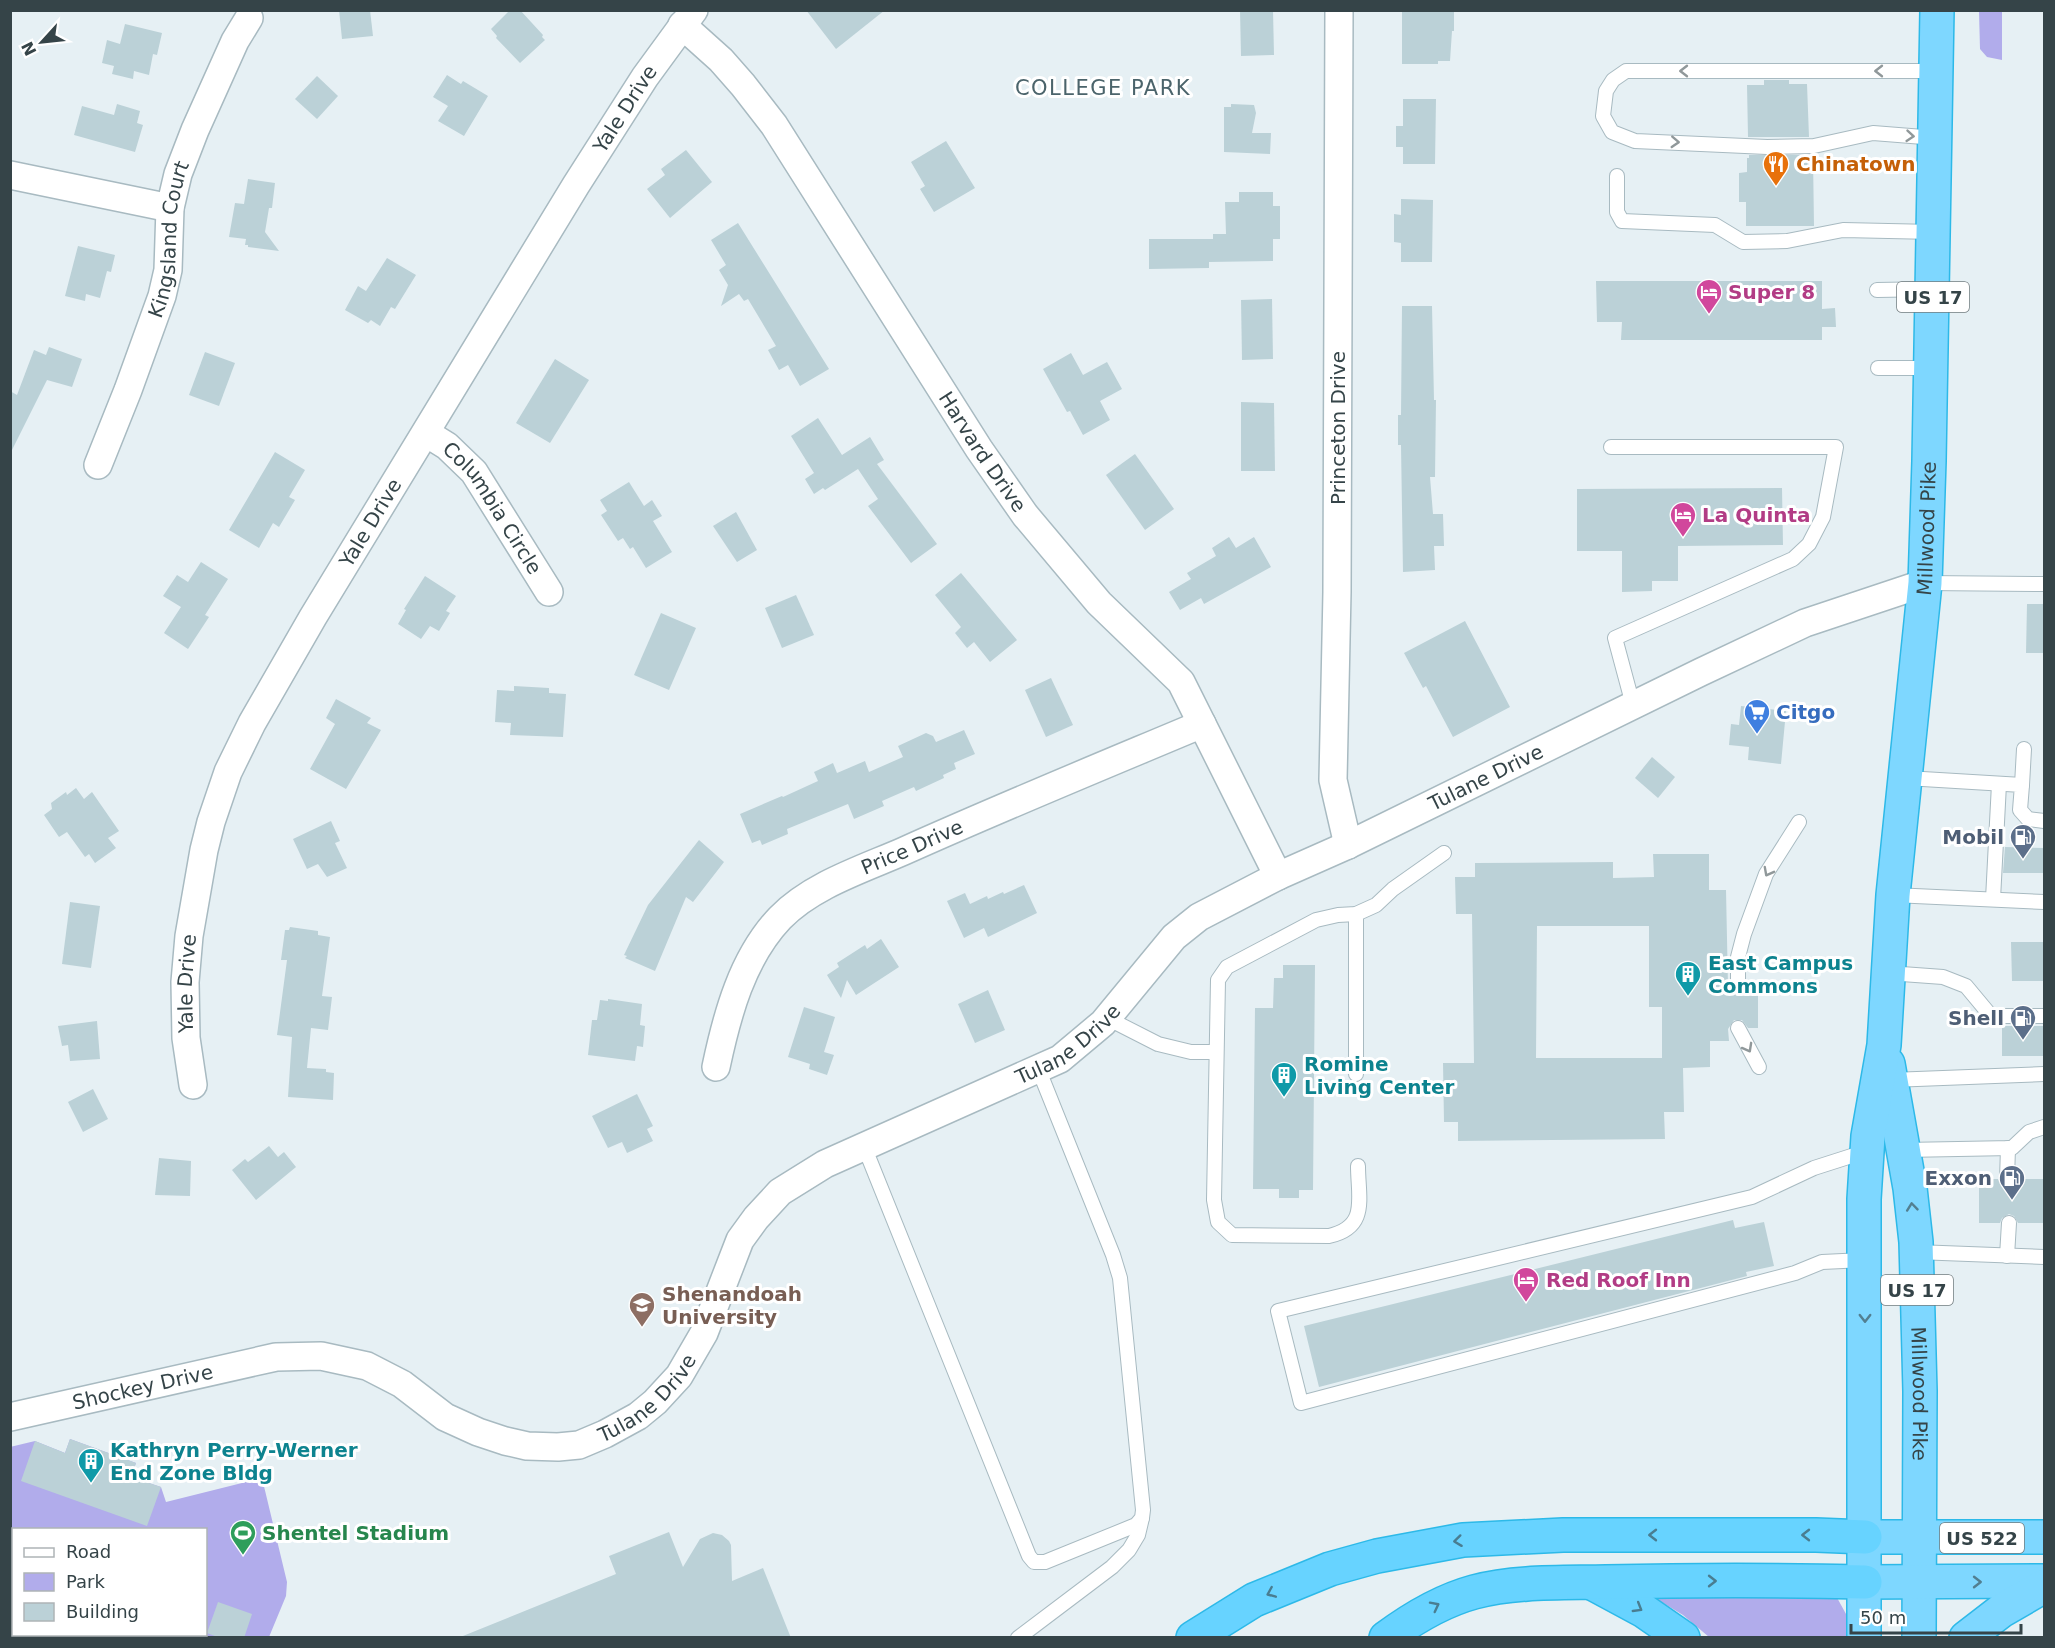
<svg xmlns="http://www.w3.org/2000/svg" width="2055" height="1648" font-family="'DejaVu Sans',sans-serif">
<rect width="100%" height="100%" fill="#e6f0f4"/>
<g fill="#b1aceb" fill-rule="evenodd">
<path d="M1979,11H2002V60L1987,57L1980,49Z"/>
<path d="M70,1439L136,1463L131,1477L161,1487L166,1502L262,1478L287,1582L286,1596L269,1637H11L10,1447L35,1441L65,1453ZM14,1530H206V1634H14Z"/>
<path d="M1835,1594L1846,1614V1637H1709L1683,1615L1650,1595Z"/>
</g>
<g fill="#bbd1d7" fill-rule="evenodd">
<path d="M339,10H370L373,36L342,39Z"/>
<path d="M510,10H520L543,35L542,37L545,40L520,63L496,38L497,36L491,29Z"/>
<path d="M806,10H885L836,49Z"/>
<path d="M1240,10H1273L1274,55L1241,56Z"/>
<path d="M1402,10H1454V31H1452L1450,61H1438V64H1402Z"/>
<path d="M125,24L162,33L157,55L153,54L149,75L134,71L133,79L112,74L114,66L102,63L107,40L120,44Z"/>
<path d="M447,75L461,84L463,81L488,96L464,136L438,121L448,106L433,97Z"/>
<path d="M317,76L338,96L317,119L295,99Z"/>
<path d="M1764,80H1789V84H1807L1809,137H1748L1747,85H1764Z"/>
<path d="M1403,99H1436L1435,164H1403V147H1396V126H1403Z"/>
<path d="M117,104L140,111L137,123L143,125L135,152L74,135L82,106L114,115Z"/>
<path d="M1231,104L1254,105L1256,113L1252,133H1271L1270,154L1224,152V107H1231Z"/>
<path d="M946,141L975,188L934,212L920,189L925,186L911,162Z"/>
<path d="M686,150L712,182L670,218L647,189L665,175L661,169Z"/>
<path d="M1749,155H1810V158L1813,157L1814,226H1746V202H1739V173L1747,172V158H1749Z"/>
<path d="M248,179L275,183L272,208H269L265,232L279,251L248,247V245H245L246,239L229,237L235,203L244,204Z"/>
<path d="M1239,192H1273V206H1280V239H1273V261L1209,262V268L1149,269V239H1213V234H1226L1225,202H1239Z"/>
<path d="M1401,199L1433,200L1432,262H1401V243L1394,242V214L1401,215Z"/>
<path d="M738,223L829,369L800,386L788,365L779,370L768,350L776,346L748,299L744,301L739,294L721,306L728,285L719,270L726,265L711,240Z"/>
<path d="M78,246L115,255L111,272L107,271L100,298L86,294L85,301L65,296Z"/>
<path d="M387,258L416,275L395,309L391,307L380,326L371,320L368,323L345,310L358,286L366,291Z"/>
<path d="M1596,281H1822V309L1835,308L1836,327H1822V340H1621L1622,322H1597Z"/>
<path d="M1272,299L1273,359L1242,360L1241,300Z"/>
<path d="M1402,306H1432L1434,400H1436L1435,477H1430L1433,514H1443L1444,546H1434L1435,570L1403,572L1401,445H1398V415H1401Z"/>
<path d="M49,347L82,359L72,387L47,380L10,454V391L17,395L34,350L46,355Z"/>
<path d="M205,352L235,363L219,406L189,395Z"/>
<path d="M1071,353L1083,375L1107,362L1122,389L1100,401L1110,420L1083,435L1070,411L1067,412L1043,369Z"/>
<path d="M555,359L589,380L550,443L516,423Z"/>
<path d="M1241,402L1274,403L1275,471H1241Z"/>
<path d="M818,418L842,455L870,437L884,460L877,464L937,544L911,563L868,506L878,499L858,469L825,490L823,488L814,494L805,479L814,473L791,436Z"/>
<path d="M275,452L305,470L289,497L295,500L279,527L273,523L259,548L229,530Z"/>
<path d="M1135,454L1174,509L1145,530L1106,475Z"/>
<path d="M629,482L644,506L652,500L662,516L653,521L672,552L646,568L633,547L630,549L623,538L618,541L601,515L607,511L600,500Z"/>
<path d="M1782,488L1783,545L1678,546V581H1652V591L1622,592V551H1577V489Z"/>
<path d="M736,512L757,550L737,562L713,526Z"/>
<path d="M1229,537L1236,548L1254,537L1271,567L1204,604L1201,598L1180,610L1169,592L1191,579L1187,573L1216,556L1212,548Z"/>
<path d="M201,562L228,579L205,615L209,617L188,649L164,633L181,607L163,596L177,575L188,582Z"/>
<path d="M961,573L1017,640L990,662L974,642L967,648L955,633L961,627L935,595Z"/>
<path d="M425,576L456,596L446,611L450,613L439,631L430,626L421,639L398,624L406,610L404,609Z"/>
<path d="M796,595L814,635L782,648L765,608Z"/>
<path d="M2027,604H2044V653H2026Z"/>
<path d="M661,613L696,628L669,690L634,675Z"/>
<path d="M1465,621L1510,707L1453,737L1426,686L1423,688L1404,653Z"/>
<path d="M1051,678L1073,725L1046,737L1025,690Z"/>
<path d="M514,686L549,688V693L566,694L563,737L510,735L511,723L495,722L497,690L514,691Z"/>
<path d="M336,699L371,718L367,723L381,730L346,789L310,769L335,724L326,718Z"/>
<path d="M1741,706L1786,711L1781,764L1748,760L1749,747L1729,745L1731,724L1739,725Z"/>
<path d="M964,730L975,754L954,763L956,769L943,775L944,778L916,791L914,787L882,801L884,806L854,819L848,804L787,829L788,834L762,845L760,840L752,843L740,814L782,796L783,797L818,781L814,772L833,763L837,773L865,761L869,772L903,757L898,746L926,733L933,736L936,742Z"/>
<path d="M1652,757L1675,777L1658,798L1635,778Z"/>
<path d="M76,788L84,799L92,792L119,831L108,838L116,848L95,863L89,854L85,857L67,832L59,837L44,815L52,809L51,803L66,792L67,795Z"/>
<path d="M331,821L340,841L335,843L347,868L327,877L318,864L307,869L293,839Z"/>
<path d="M699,840L724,862L693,902L686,897L655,971L625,958L627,956L624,955L648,905Z"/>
<path d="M2005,847L2044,848V873H2003Z"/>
<path d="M1653,854H1709V890H1726L1728,987L1733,994L1739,996L1745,992L1747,987H1758V1028H1748L1742,1020H1734L1728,1029L1729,1041H1710V1067L1683,1068L1684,1112H1664L1665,1139L1458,1141V1122H1444L1443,1063H1474L1472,914H1456L1455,877H1475V863L1613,862V878L1654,877ZM1537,926H1649V1007H1662V1058H1536Z"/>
<path d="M1024,885L1037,913L988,937L984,928L964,938L947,901L965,893L970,904L987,896L988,899L1003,892L1004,894Z"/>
<path d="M70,902L100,906L91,968L62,964Z"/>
<path d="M290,927L318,931V935L330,937L322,996L332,997L328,1030L311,1028L307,1068L326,1069V1072L334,1073L333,1100L288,1097L292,1037L277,1035L287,960H281L285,930H289Z"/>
<path d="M881,939L899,967L856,995L847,980L841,998L827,975L839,967L837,963L865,945L867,949Z"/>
<path d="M2011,942H2044V981H2012Z"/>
<path d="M1283,965H1315L1313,1190H1299V1198H1279V1189H1253L1255,1008H1273L1274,978H1283Z"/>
<path d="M988,990L1005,1030L975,1043L958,1004Z"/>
<path d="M608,999L642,1004L640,1025L645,1026L643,1047L637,1046L635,1061L588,1055L592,1020H597L600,1000L608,1001Z"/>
<path d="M804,1007L835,1017L824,1052L834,1055L827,1075L809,1069L810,1064L788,1057Z"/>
<path d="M97,1021L100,1059L70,1061L68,1045L62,1046L58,1026Z"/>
<rect x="2002" y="1026" width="42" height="30"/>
<path d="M93,1089L108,1119L83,1132L68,1102Z"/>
<path d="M637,1094L653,1126L647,1129L653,1141L627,1153L622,1142L608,1148L592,1116Z"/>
<path d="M269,1146L278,1157L284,1152L296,1167L256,1200L232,1170L245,1159L248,1162Z"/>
<path d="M159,1158L191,1161L190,1196L155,1195Z"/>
<path d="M1979,1179H1998L2002,1186L2007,1188L2014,1184L2016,1179H2044V1223H2018L2014,1216L2009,1214L2002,1218L2000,1223H1979Z"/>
<path d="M1733,1220L1735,1228L1764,1222L1774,1266L1746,1272L1747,1276L1319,1387L1304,1326Z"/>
<path d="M70,1439L136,1463L131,1477L161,1487L147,1526L21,1481L35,1441L65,1453Z"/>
<path d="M669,1532L683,1567L700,1539L713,1533L722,1535L729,1541L731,1545L732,1581L763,1568L791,1638H458L616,1574L609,1556Z"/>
<path d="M218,1602L252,1614L244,1638H220L207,1633Z"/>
</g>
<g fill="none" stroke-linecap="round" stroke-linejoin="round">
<g stroke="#a8bac1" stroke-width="16">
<g id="service">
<path d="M1936,138L1873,133L1814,146L1767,147L1635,141L1612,132L1603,116L1606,91L1613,80L1626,71H1937"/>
<path d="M1617,176V212L1622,221L1715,225L1743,242L1787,241L1843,230L1934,232"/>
<path d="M1877,290L1933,289"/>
<path d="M1878,368H1931"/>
<path d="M1611,447H1836L1823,517L1809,544L1793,559L1615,638L1633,705"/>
<path d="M1925,583L2044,584"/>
<path d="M1906,778L2022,785L2020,810L2028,819L2044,821"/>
<path d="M2022,785L2024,749"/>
<path d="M1893,895L2044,902"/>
<path d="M1993,899L1999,784"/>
<path d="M1888,973L1943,977L1966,986L1991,1016H2044"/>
<path d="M1738,987V957L1744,934L1766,874L1799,822"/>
<path d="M1107,1018L1158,1044L1191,1052H1216"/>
<path d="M1738,1028L1759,1067"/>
<path d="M1356,1074V914"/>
<path d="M1891,1080L2044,1074"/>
<path d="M864,1146L1029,1556L1034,1562H1045L1136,1525L1142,1518L1143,1510L1120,1278L1113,1255L1038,1068"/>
<path d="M1904,1150L2012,1148L2029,1132L2044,1127"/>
<path d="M1358,1166C1358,1198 1369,1227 1329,1236L1232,1235L1218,1222L1214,1200L1218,980L1227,967L1316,920L1338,915L1356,914L1376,905L1393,889L1444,853"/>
<path d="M2007,1179L2008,1148"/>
<path d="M1916,1252L2044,1257"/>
<path d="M2007,1256L2009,1223"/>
<path d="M1864,1260L1822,1262L1795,1273L1301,1403L1278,1311L1752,1197L1814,1168L1867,1151"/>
<path d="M1018,1638L1112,1567L1129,1550L1138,1535L1142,1518"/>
</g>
</g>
<g stroke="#a8bac1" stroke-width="30">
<g id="minor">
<path d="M1339,10L1337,592L1333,780L1348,845"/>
<path id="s1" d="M682,25L721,60L743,85L774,125L979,449L1025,515L1099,603L1181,682L1278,876"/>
<path d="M10,175L170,208"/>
<path id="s2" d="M426,433L447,446L474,472L549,592"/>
<path id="s3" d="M98,465L128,390L162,296L168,270L170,208L178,174L195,130L235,41L249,18"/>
<path id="s4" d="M716,1067C727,1015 742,958 780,918C812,885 863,869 904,851C1002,807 1102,766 1202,724"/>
<path id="s5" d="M193,1085L186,1038L185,982L189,936L204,850L211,822L228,772L252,723L313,617L576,185L645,77L694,10"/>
<path id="s6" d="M10,1417L276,1357L321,1356L367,1366L402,1384L445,1417L478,1432L505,1441L527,1446L558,1447L579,1445L605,1434L638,1416L655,1402L679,1376L704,1333L740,1240L756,1218L780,1192L825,1164L1060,1059L1103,1023L1174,937L1199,917L1278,876L1348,845L1701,672L1805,623L1925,583"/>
</g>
</g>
<g stroke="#2db9e8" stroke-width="36">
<g id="trunk">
<path id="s7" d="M1888,1064L1910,1188L1916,1242L1920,1391L1919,1638"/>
<path d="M1865,1537H2044"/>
<path d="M1865,1582L2044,1581"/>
<path id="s8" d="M1864,1638V1199L1868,1136L1884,1045L1893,895L1925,583L1929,461L1937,10"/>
<path d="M1966,1638L2001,1611L2044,1586"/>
</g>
</g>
<g stroke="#2db9e8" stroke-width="36">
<g id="motorway">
<path d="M1592,1583L1644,1611L1683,1638"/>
<path d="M1193,1638L1254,1600L1330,1569L1377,1556L1463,1540L1563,1535H1816L1865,1537"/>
<path d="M1386,1638C1413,1618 1441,1601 1474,1592C1516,1581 1562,1583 1606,1582C1692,1580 1779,1580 1865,1582"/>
</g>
</g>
<use href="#service" stroke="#fff" stroke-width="14"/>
<use href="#minor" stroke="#fff" stroke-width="27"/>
<use href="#trunk" stroke="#7ed7ff" stroke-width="33"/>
<use href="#motorway" stroke="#67d3ff" stroke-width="33"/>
</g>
<defs><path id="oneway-chevron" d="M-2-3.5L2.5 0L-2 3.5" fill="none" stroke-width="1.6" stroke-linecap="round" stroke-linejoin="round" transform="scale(1.5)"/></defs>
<g stroke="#90989a">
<use href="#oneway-chevron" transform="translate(1684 71) rotate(180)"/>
<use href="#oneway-chevron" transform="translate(1879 71) rotate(180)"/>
<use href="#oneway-chevron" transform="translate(1910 136) rotate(5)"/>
<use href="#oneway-chevron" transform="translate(1675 142) rotate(3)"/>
<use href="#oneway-chevron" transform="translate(1768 872) rotate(118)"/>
<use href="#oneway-chevron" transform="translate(1748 1048) rotate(61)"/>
</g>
<g stroke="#527f91">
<use href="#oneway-chevron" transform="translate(1912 1207) rotate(-96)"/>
<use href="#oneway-chevron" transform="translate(1865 1318) rotate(90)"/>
<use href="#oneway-chevron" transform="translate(1977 1582)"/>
</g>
<g stroke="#497d91">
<use href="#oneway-chevron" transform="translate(1653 1535) rotate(180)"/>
<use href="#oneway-chevron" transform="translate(1806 1535) rotate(180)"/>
<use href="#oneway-chevron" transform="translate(1458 1541) rotate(173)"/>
<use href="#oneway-chevron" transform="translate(1712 1581)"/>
<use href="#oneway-chevron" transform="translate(1271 1593) rotate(157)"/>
<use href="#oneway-chevron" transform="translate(1435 1606) rotate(-27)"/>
<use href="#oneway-chevron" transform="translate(1638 1608) rotate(31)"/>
</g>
<defs>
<g id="restaurant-pin" transform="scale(1.35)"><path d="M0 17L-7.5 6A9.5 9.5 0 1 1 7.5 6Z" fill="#e8710a" stroke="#fff"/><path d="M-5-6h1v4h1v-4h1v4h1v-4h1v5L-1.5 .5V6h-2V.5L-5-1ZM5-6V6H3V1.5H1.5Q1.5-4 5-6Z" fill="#fff"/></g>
<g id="hotel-pin" transform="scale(1.35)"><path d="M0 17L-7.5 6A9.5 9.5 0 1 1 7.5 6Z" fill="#d1479c" stroke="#fff"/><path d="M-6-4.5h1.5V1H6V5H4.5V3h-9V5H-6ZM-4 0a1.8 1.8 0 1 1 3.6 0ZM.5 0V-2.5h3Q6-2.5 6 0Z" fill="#fff"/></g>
<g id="supermarket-pin" transform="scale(1.35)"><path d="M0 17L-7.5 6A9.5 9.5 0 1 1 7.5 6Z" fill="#3f7fe0" stroke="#fff"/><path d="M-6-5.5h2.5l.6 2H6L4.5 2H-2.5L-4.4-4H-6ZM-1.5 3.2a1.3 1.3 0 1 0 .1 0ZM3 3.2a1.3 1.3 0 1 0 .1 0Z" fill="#fff"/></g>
<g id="fuel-pin" transform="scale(1.35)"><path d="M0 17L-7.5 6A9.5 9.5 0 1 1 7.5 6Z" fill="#5c6f8a" stroke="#fff"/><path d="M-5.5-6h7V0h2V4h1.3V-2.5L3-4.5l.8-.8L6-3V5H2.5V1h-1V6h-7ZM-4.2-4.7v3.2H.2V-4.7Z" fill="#fff"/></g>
<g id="building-pin" transform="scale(1.35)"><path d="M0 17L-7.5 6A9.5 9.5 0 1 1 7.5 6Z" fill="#0f9aa8" stroke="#fff"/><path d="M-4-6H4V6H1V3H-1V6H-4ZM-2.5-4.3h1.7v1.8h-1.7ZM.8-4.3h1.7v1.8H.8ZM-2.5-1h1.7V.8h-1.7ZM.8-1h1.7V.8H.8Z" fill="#fff"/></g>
<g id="university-pin" transform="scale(1.35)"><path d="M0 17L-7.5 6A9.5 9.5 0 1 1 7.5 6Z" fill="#8d6e63" stroke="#fff"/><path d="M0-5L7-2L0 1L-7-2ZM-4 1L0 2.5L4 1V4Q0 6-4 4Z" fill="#fff"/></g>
<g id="stadium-pin" transform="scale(1.35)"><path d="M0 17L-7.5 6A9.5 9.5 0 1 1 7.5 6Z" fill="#2e9e5b" stroke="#fff"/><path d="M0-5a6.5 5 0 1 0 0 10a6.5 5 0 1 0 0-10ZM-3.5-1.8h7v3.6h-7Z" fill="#fff"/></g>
</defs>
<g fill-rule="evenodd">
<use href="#restaurant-pin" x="1776" y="164"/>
<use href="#hotel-pin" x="1709" y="292"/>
<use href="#hotel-pin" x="1683" y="515"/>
<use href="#supermarket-pin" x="1757" y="712"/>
<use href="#fuel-pin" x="2023" y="837"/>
<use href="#building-pin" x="1688" y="974"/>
<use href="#fuel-pin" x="2023" y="1018"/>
<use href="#building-pin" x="1284" y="1075"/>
<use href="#fuel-pin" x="2012" y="1178"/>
<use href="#hotel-pin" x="1526" y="1280"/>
<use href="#university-pin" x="642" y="1305"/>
<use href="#building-pin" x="91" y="1461"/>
<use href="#stadium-pin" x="243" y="1533"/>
</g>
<g text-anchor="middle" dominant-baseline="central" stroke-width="6" stroke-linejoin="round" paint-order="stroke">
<g fill="#fff" stroke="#727c7f" stroke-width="1.5">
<rect x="1897" y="282" width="72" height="30" rx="4.5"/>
<rect x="1881" y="1275" width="72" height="30" rx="4.5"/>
<rect x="1940" y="1523" width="84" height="30" rx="4.5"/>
</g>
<g font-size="18" font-weight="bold" fill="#354448">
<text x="1933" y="297">US 17</text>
<text x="1917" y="1290">US 17</text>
<text x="1982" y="1538">US 522</text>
</g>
<g font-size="20" fill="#354448" stroke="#fff">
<text stroke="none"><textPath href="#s5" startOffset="1092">Yale Drive</textPath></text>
<text stroke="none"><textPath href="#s3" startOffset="238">Kingsland Court</textPath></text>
<text transform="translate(1338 428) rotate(-90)">Princeton Drive</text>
<text stroke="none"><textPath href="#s1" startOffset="524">Harvard Drive</textPath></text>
<text stroke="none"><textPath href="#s2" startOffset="102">Columbia Circle</textPath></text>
<text stroke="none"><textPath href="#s5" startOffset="606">Yale Drive</textPath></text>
<text stroke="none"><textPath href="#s8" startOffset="1113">Millwood Pike</textPath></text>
<text stroke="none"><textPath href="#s6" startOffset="1762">Tulane Drive</textPath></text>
<text stroke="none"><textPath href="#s4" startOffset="315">Price Drive</textPath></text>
<text stroke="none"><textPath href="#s5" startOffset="102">Yale Drive</textPath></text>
<text stroke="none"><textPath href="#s6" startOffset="1258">Tulane Drive</textPath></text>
<text stroke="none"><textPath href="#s6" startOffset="136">Shockey Drive</textPath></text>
<text stroke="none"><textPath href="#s6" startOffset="682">Tulane Drive</textPath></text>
<text stroke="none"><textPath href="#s7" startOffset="332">Millwood Pike</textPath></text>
</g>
<g font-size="20" font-weight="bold" fill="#c56008" stroke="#fff" text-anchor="start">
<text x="1796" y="164">Chinatown</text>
</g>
<g font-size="20" font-weight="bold" fill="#b23c85" stroke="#fff" text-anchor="start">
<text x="1728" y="292">Super 8</text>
<text x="1702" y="515">La Quinta</text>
<text x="1546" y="1280">Red Roof Inn</text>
</g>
<g font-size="20" font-weight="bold" fill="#366cbe" stroke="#fff" text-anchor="start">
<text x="1776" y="712">Citgo</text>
</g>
<g font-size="20" font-weight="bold" fill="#4e5e75" stroke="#fff" text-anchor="end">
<text x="2004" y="837">Mobil</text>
<text x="2004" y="1018">Shell</text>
<text x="1992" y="1178">Exxon</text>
</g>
<g font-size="20" font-weight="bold" fill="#0d838f" stroke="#fff" text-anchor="start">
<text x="1708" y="963">East Campus<tspan x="1708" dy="23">Commons</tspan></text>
<text x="1304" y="1064">Romine<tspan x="1304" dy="23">Living Center</tspan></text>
<text x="110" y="1450">Kathryn Perry-Werner<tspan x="110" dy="23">End Zone Bldg</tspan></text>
</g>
<g font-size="20" font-weight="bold" fill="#785e54" stroke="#fff" text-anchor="start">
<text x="662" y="1294">Shenandoah<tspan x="662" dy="23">University</tspan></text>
</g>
<g font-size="20" font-weight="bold" fill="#27864d" stroke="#fff" text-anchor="start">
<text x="262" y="1533">Shentel Stadium</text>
</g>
<g font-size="21" letter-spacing="1.5" fill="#4b646b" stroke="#fff">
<text x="1103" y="88">COLLEGE PARK</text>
</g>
</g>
<rect width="2055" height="1648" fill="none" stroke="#354448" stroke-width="24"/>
<rect x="12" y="1528" width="195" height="108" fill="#ffffff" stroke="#aeb4b6" stroke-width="1.5"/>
<rect x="24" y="1548" width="30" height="9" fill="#ffffff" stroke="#aeb4b6" stroke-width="1.5"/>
<text x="66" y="1558" font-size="18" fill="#354448">Road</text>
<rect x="24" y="1573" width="30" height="18" fill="#b1aceb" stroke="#aeb4b6" stroke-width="1.5"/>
<text x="66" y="1588" font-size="18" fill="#354448">Park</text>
<rect x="24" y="1603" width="30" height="18" fill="#bbd1d7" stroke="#aeb4b6" stroke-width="1.5"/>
<text x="66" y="1618" font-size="18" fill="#354448">Building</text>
<g transform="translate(42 42) rotate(243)" stroke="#ffffff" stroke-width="4.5" paint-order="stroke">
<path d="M0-4.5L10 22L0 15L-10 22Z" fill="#354448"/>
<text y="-9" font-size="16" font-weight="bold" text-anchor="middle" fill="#354448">N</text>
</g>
<path d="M1851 1624v9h170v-9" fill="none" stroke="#354448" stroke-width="3"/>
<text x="1860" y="1624" font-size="18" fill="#354448" stroke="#ffffff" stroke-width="4.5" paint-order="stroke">50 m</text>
</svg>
